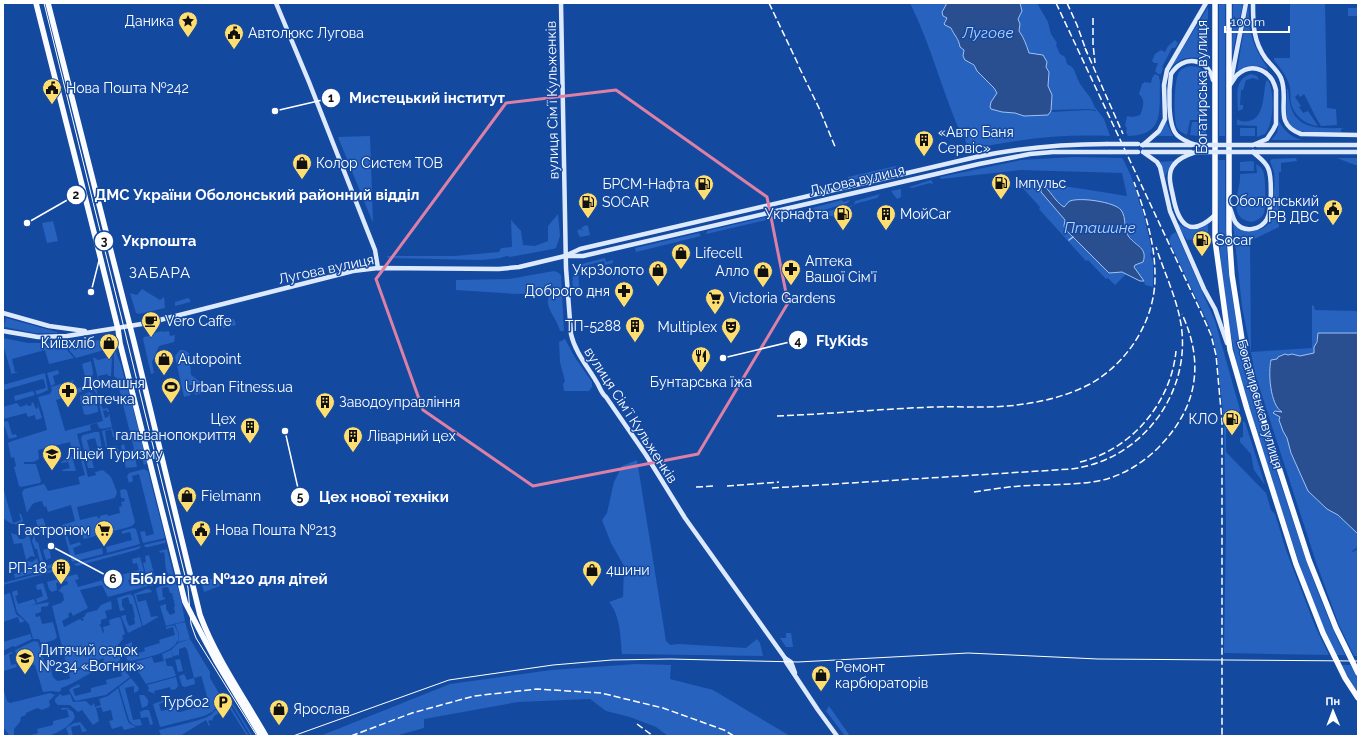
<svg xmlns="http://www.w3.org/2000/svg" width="1361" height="739" font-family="Raleway,sans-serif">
<rect width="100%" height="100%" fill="#1449a0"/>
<g fill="#2762be">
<path d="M910,3H946V5L944,7L947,19L944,22C951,28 954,34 960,41L959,46L964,50L963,55C973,67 989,79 997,93L993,109L1002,112L1017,113L1024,116L1048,115L1050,112L1088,110L1096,111V110L1088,109L1051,110L1052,95L1048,86L1049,72L1046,67L1047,62L1036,54L1029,53C1026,44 1024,38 1018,30L1020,24L1018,19L1022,11L1020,3H1037L1048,22L1051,34L1057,43L1056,45L1060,54L1065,57L1067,64C1069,65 1073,67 1074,70C1076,74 1077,78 1079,82C1084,91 1092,97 1094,106L1104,119L1110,136C1063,134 1015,139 969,150L963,134H961C942,91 931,45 910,3Z"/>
<rect x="1219" y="3" width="6" height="133"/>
<path d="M1233,3H1243L1232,56Z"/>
<path d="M1290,3H1325L1327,108L1336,109L1337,125L1321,126C1314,115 1310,105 1304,94L1300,97L1298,94L1295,97L1301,106L1299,107L1303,113L1308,111L1318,126C1306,125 1294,116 1291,103C1290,97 1291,90 1289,84C1286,75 1280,68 1274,60V58H1290Z"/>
<path d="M1248,6C1249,10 1249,17 1249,22C1251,39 1257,53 1267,67V69C1257,64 1246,65 1237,71Z"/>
<path d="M1208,7V63C1196,54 1182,57 1172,66Z"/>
<rect x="1348" y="8" width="10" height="8"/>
<path d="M1175,40L1178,43L1175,48H1172L1162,67L1163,68L1161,74H1158L1155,71L1158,63H1154L1152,61L1155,54L1161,50L1165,52L1168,46Z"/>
<path d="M1190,66L1199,67L1207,75V108L1205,120H1190L1187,135C1183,133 1180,132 1177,128C1173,119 1174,80 1179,72C1182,68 1186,67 1190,66Z"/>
<path d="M1155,74L1159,76L1160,83C1159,111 1165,135 1128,136L1126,132L1127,128L1125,126L1127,116L1133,117L1140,115C1144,107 1145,99 1139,94L1142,84L1145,82L1151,83L1152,78Z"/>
<path d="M1251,74L1257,76L1259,80L1253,78L1246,80L1243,90H1241L1240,105H1243V109L1238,111C1238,96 1233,80 1251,74Z"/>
<path d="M1268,80C1275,92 1274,124 1265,134L1257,137V126L1237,125V119C1241,122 1244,122 1249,121C1265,118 1263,93 1266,81Z"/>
<path d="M1287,89H1288C1289,95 1289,102 1291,108C1299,131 1324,128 1344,128L1341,129V132C1327,132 1294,138 1288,121C1285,111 1287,99 1287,89Z"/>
<path d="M1166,121L1173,136H1157Z"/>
<path d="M1279,121C1284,131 1291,137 1302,140H1271L1277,133Z"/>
<path d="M1192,122H1206V137L1190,135Z"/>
<rect x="1240" y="128" width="15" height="8"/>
<path d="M370,136L373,223L338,137Z"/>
<path d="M1073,157L1122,158L1124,161L1131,176L1138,196L1139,203L1142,208L1150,242L1152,252L1150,254L1153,262V287L1145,285L1144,281L1134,269L1135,265L1143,262C1148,248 1135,246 1129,236C1123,228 1121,216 1117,207C1107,202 1081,197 1070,201C1068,202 1066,206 1064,207L1054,199L1048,190L1045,197L1065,220L1064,226L1065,229L1105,269C1115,275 1118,269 1126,274L1115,285L1108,278L1106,279L1088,260L1086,261L1039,209L1040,207L1020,185L1039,183V182L1127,196L1122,173L1020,170L941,179L940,177L1021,160Z"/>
<path d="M1296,158L1297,161L1281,163V172H1279V227L1250,241L1251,352L1312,348V305L1314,306L1315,310L1358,311V333H1318C1317,340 1314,347 1314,353L1300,356L1292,354L1288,355L1285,354L1278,357L1277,359L1271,360C1267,374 1271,402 1282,412L1280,417L1283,431L1287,438L1291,453L1308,491L1327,509L1338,515L1358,534V547L1352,551L1353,552L1358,549V656H1354L1339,625L1317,565L1255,374L1242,306L1233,223C1238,230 1244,232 1252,231C1274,230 1274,211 1274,194C1274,187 1275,179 1274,172C1273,168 1271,165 1270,161L1272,159Z"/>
<path d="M1337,158H1358V165H1355Z"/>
<path d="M1217,160H1225C1225,186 1225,212 1226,238C1228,274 1234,311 1241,346C1251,398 1269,447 1285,497C1303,551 1320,604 1345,655H1336L1310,597L1249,409L1237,367L1226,308L1222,275L1219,240Z"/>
<path d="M1174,161L1165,176H1164L1158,162Z"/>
<path d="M1252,161L1254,162V171H1240V162Z"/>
<path d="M1256,164C1259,166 1261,167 1263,171C1266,177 1266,206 1264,213C1262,218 1256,221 1251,222C1231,218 1236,201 1239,186C1240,182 1240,178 1240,174L1257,173Z"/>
<path d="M896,166L895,170L852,180H848V177Z"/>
<path d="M931,180L933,183L932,184L930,183L912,188L909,187Z"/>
<path d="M901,189V197L897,199L891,191Z"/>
<path d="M880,194L877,198C871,200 864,201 858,203C844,209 837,222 820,213L854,205L855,201Z"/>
<path d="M842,200L843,202L850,200L848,203L817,212L812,208Z"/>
<path d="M791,211L796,213L706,234L707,231Z"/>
<path d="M558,214L560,236L556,248L553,249L510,257L507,256L500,258L482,260L388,258L387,256H455L499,252L501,248L512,247L511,220L521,231L523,245L535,246L548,241V226Z"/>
<path d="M53,221L58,241L47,243L42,223Z"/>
<path d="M1176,222C1187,230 1196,233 1208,224V245L1206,238L1187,240L1183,234Z"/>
<path d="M586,225L588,226L590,235L580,237L577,231L580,229L584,231L581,228Z"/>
<path d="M1176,232L1215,321L1240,410L1236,419H1226V452L1266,493L1271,510L1275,514L1286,550L1315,626L1329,655L1224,653L1226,527L1224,420L1217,357L1213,337L1207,321L1169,241L1171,235Z"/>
<path d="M699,233L701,236L636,252L635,248Z"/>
<path d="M605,258L606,262L613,260V263L605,265L604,261L580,267L582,264Z"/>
<path d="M575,269L578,270L580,296L579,297L576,296C571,288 572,277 575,269Z"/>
<path d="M554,271L557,272L561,275L564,331H560C558,321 550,314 548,304C547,299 550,296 550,292L517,294L456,290V280L509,279Z"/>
<path d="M142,289L160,300L164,297L165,308L139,314L136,313L130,293L137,295Z"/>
<path d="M188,298L191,301L190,302L175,306V302Z"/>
<path d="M6,318L57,332L58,333H35L4,327Z"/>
<path d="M234,319L236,325L223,328L221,322Z"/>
<path d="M162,331L163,332L169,331L170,336L175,335L174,342L159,346L152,362L154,373L151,374L143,339L144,337L149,336V334Z"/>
<path d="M3,338L28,343H61L74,358L49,364L45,350L12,359L15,372H19L11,374V372L3,345Z"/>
<path d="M565,339L574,356L592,382V387L589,391H564L563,384L565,381L560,362L559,342Z"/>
<path d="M102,340H109L112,342V357H106L104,350L76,358L63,343Z"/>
<path d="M114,348L121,365L126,384L120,385L118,379L114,376Z"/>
<path d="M180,350H184L189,353L191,375L207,387L201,389L202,393L195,395L193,385H189L191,395L184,397L175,356Z"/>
<path d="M93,358H95L98,360L106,358H112L111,376H108V374L98,376L100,383H99Z"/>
<path d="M91,361L93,372L92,378L94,380L99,400L105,398L106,400L100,402L103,409L108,408L109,412H107V410L103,411L105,418L108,417L109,413L112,427L101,429V428H99L97,423L90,425L91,430L77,434L88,477L96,475L95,472L103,470L111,477L117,492L115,498L77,507L80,520L97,516L98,518H100V516L107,514L108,516L120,513L119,507L122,506L121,502L125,501L124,498H121L120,490L125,489L127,491L135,522L133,525L129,527L84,539L79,529L66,532L70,545L80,542L81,545L73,548L75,555L102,548L103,554L72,562L62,525L75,521L71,505L48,512L46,506L44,507L42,501C32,503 33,503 27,513L22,493L24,489L44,484L48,491L80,484L78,477L85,475L80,457L74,458L70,442L38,450L39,458C36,463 30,462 24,462V464H36L41,481L40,483L21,487L19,486L14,467L16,466L14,457L11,458L8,443L12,441L47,430L43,413L38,397L50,394L52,390L51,387L73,380L74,385L68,387L69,390L86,386V389L84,391L56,400L65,431L103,421L96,393L85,377L82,364Z"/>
<path d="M58,370L59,374L53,376L55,384L51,386L47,373Z"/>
<path d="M45,373L48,390L37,395L35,391L46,388L44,380L43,379L4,390H3V385Z"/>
<path d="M127,386L147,463L144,465L141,455L135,457L137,467L126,468L121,446L124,444L126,452L134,449L119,388Z"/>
<path d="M33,391L35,395L15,401L14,396Z"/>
<path d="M89,392L93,394L96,401L81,405L80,396Z"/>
<path d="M33,402L36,409L38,408L37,402L42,418L36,420L35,415L28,417L26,413L3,419V407L17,403L20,407L26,405V403L28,406L32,405L31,403Z"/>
<path d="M96,402L98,409V412L87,415L84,414L82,406Z"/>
<path d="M8,421L12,434L13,435L16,434L17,437L9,439L3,422Z"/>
<path d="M1242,421L1245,422L1265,485L1254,470L1251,454L1240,442V438L1243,437V422Z"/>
<path d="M112,428L115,437H113L111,429L105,431L107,447L116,446L119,451L116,452L115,450L111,451V453L110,447L106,448L102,431Z"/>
<path d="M95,432H99L102,448L98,449L95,438L87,440L94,468H88L81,438L83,435Z"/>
<path d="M72,456L76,471H62V470L70,468L68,462L61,463V462Z"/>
<path d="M637,460L666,641L670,645L679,644L746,648L757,639L760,643L763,656L622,654C620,636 621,617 609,602L623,597L624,566L611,543L602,520L607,513L614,482L622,466Z"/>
<path d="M144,469L148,471L165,538L143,543L140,532L145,531L146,536L154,534L139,474L132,476L133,481L129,483L127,476L129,473Z"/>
<path d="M3,487L13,523L21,520L19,514H21L23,520L22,523C13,526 10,523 3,518Z"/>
<path d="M43,518L47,530L39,532L36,520Z"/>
<path d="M26,525L35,557L31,556L26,560L22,543L14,544L11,533L17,535L19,539H24L27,536L26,532L24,530Z"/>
<path d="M133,528L136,529L140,544L107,553L106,547L132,540L130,532L122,534V531Z"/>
<path d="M34,535L36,542H38L44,565L41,566L37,549H35L32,541Z"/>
<path d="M165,540L166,542L165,543L148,547H145L144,545Z"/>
<path d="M141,546L140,548L136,550L77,566L73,564Z"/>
<path d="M49,548L51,558L46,560L43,550Z"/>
<path d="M167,549L174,576V578C163,575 166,559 164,552L160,553L159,551Z"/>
<path d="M149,555L155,577L147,579L143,563L146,562L145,556Z"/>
<path d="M140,557L145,575L128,580L130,586L137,583L136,579L145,576L146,579L140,581L141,582L145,581L148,586L108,597L102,585L80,590L88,608L73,616L71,612L68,614L69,617L62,621L64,627L80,619L82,621L84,620L82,618L85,616L86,613L97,610L101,605L111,601L112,609L105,611L107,618L101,620V624L99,625L101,627L103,633L104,632L103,627L110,625L109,620L119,617L121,619L125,634L122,636L123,639L118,645C119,649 122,656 120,660C117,664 107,665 103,667C88,673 76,683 61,688V690L59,692L51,691L43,692L35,665C30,663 24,668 19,665V663L25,661L24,657L18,659L15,650L34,641L38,642L45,663L48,662L44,647H43L39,639H33L29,624L17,612L12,592L17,590L18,595L15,596L18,604L34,599L36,604L29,606L49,602L48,606L41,607V612L35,614L36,617L40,616L42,624L53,622L57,637L54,640L47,642L45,646L53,677L57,681L69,679L70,678L69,673L103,662L104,659L103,658L98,660V661L68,671L52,606L61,603L64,600L63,594L58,590L61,589V587L68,584L67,581L56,583L57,590L52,592L49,589L47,582L77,574L79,579L75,580L78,587L139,570L137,563L133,564L132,559Z"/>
<path d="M37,558L39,566L29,569L27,561L32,562Z"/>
<path d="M68,560L69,563L15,578L14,574Z"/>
<path d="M70,565L67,568L3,585V583Z"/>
<path d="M164,576L166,581L150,586L148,580Z"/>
<path d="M217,577L220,586L204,592L201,582Z"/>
<path d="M176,582L181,600L185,621L166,626L160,606L166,604V609L170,615L175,613L174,607L175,606L172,593H170L168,587L162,588L163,598L165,597V599L159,601L156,589L158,587Z"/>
<path d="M43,583L48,599L37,603L36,599L43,596L41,589L37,590L36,585Z"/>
<path d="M147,589L151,590L152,592L136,595L138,602L146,600L151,617L158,616V617L143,626L134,594Z"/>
<path d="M10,593L16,614L25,621L20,623L18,617L3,622V595Z"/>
<path d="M130,594L133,596L142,626L128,633L121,616L126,615V619L129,626L135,624L134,618L135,617L132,604H130L128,597L122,599V606L125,610L120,611L117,598Z"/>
<path d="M185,622L190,639L178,642L179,634L175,624Z"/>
<path d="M174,625C193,651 147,657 131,661L127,660L124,648L125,645L132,642V646L127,648L129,656L145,651L144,648L160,643L159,640L175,635L173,627L166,629V627Z"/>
<path d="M786,633H791L793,647H786L780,638H786Z"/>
<path d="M30,634L32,639L15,647L13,646L3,651V642Z"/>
<path d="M190,639L210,672V678L220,695L223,694L225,698L212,712L204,716L160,727L153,704L164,700V702L159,704L161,711L177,708L178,712H180L209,704L202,678L201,676L194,678L187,649L185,647L179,649V655L173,656L171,650L178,643Z"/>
<path d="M171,650L173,657L165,659L167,666H171L173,667L176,676L146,684L136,668L131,669L127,664L152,657L154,663L164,661L162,654Z"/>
<path d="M11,652L13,653L9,655L11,665L16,664L17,667L4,671L3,656Z"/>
<path d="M180,659L183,671L178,672L175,660Z"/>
<path d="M636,664L671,665L670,679L713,690L790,736H668L656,727L630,717L606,711L590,699L518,702L424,719V728L395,736H320L450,684L551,670Z"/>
<path d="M1341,665H1350L1358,678V693Z"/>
<path d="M118,666H121L130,677L106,695L75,701L69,690L71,688L79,684L80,687L73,689L75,696L91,692V688L107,684L106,680L122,676L120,668L114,669V667Z"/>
<path d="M184,674L187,680L194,678L195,684L185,687L182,686L179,676Z"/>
<path d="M176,677L178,686L176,689L171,690L170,687L154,691L155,694L148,691L149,688L147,685Z"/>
<path d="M131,678L139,688L138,691L134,693V686L125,688L133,720L140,719L142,725C136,727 132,725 129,720L119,687Z"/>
<path d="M3,688L7,701L10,703L50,693L55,695L49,701L50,705L49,707L42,710L37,708L26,713V715L21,717L20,722L14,729V736H10L3,727Z"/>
<path d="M118,688L127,719L129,723L136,727L124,730L122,726L112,729L109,721L113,720L111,710L103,712L101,707L96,708L99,721L93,725L82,710L78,712L70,705H58L55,702V699L60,694L63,696L70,694L73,702L86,701L91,706L94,703L95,707L101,705L99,699L108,696Z"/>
<path d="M227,694L253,736H251L226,695Z"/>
<path d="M139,695H144C147,698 150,701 147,706L142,708Z"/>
<path d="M226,699L249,736H247L229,707L214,716L212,721L211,720L208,721L210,725L209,726L206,720L180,736H161L159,730C169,727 208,720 213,713C217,708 221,704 226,699Z"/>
<path d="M829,706L850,736H845L826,711Z"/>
<path d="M61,708H67L73,712L75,717C71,726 58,733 48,736C42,737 35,736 28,736L38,733L37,729L53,725V721L69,717L67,709L62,710Z"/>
<path d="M144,710H149L153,724L150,725L148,717L141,718L140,712Z"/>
<path d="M80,722L87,731L82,732L80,725L71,727L73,736H69L66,728L74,723Z"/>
</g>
<g fill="#294f90" stroke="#9fc3f7">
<path d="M946,3H1020L1022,11L1018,19L1020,24L1019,31C1024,38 1026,44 1029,53L1043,55L1047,62L1046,67L1049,72L1048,86L1052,95L1051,111L1048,115L1024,116L1015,113L1002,112L991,109L990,107L991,102L997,93L994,88L977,71L974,65L965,60L963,56L964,50L960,47C959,39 954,35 951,28L945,25L944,24L947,18L943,16L942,12L946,5Z"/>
<path d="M1043,186C1049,188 1055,202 1064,207C1066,206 1067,202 1070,201C1080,197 1115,202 1121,210C1127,218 1123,230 1129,237C1136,246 1148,248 1143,262L1135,265L1134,267L1144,281H1140L1122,272L1109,273L1065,229L1064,226L1065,220L1041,192V187Z"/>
<path d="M1318,333H1358V534L1338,515L1327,509L1308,491L1291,453L1287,438L1283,431L1279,420L1280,417L1273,413L1275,411L1282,412C1270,405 1268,372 1271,360L1277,359L1278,357L1285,354L1288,355L1292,354L1300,356L1314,353V347L1317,342Z"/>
</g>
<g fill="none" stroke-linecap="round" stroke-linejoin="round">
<path stroke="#9fc3f7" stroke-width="1.5" d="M1069,240L1073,237"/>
<g stroke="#dde9fd" stroke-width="4.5">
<path d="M276,3L309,82L375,250L378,268"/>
<path d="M561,3L566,268L571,334C575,352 587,366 596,381C600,387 601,393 606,397L646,455L685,518L785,658L786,662L818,710L837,736"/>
<path d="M1253,3C1253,24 1253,41 1266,59C1271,65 1278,71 1281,78C1290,100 1272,124 1301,134L1358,135"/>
<path d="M1231,80L1246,3"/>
<path d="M1229,86C1232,83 1234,78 1237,75C1253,61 1272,71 1276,90V124L1273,130L1267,139L1253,145"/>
<path d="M1142,145H1192"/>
<path d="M1143,145L1159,131L1165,119L1164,85L1167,70L1206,3"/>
<path d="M1196,145C1190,143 1182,140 1177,135C1167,125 1169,88 1171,74C1183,54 1208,58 1213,80"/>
<path d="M1257,145H1358"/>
<path d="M1143,152L1157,162L1160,167L1170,211L1204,289L1215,309L1227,343"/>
<path d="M1144,152H1191"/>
<path d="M1196,152C1188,155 1178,158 1173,166C1167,175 1171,186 1173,196C1178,223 1189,239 1214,216"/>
<path d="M1253,152H1358"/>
<path d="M1230,208C1232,213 1233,219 1236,223C1244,233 1261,230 1267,219C1272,211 1272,176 1268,168C1265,161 1258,157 1253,152"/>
<path d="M567,256H583L979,164L1030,154L1053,152H1110"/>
<path d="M3,313L49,326L85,331"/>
<path d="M3,331L38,337L67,336L148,323L353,271L378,268L499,269L519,267L565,256L580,249L976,157C1019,148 1062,144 1107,144"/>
<path d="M785,658L791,662L795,673"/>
</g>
<g stroke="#fafcff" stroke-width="5.5">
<path d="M36,3L101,260L118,329L120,343L185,602L201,633L216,661L261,736"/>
<path d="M48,3L134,342L200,615C216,658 243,696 266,736"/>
<path d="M1215,3V240L1230,350L1247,409L1296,564L1323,633L1345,678L1358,698"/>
<path d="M1229,3V232L1232,275L1243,346L1259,406L1309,560L1336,628L1358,673"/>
</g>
<g stroke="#fff" stroke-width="1">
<path d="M44,3L188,588L191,624L196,638L257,736"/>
<path d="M293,736L449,680L553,665L612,660L670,659L798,662L968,653L1098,659L1358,661"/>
</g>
<g stroke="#fff" stroke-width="1.5" stroke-dasharray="7 3" stroke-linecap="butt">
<path d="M769,3L798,64"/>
<path d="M1056,3L1200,310L1211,335L1216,355L1222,421V736"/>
<path d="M1067,3L1077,25L1087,53"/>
<path d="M1093,18V44L1095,63"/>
<path d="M1085,48L1123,134"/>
<path d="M799,67L819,108L836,149"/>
<path d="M777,416C829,414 881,409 933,407C964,406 994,409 1024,404C1046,401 1069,395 1090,384C1128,363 1156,319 1155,275C1155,243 1145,212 1134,182"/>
<path d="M1080,462C1131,450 1171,403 1176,351"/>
<path d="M727,486L779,482"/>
<path d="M696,487L715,486"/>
<path d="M772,488L1071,469C1138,461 1188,399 1182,332C1179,302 1165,275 1156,247"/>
<path d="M974,492C989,490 1005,487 1020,486C1048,484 1079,486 1107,479C1127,473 1145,461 1159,447C1197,408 1205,364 1182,314"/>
<path d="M637,724L653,736"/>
<path d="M351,736L412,713L474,696L537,689L601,693L663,708L724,730L734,736"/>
</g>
<g stroke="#dde9fd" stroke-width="4.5">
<path d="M1107,144H1138"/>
<path d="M1196,145H1253"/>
<path d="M1110,152H1138"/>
<path d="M1196,152H1253"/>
</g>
</g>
<path fill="none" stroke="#dd80a5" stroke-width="3" stroke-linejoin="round" d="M616,90L767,197L788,303L698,454L533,486L423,410L376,279L506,103Z"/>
<defs>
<g id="sight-pin" transform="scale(1)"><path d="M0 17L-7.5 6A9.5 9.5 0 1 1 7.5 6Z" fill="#ffde70" stroke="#1449a0"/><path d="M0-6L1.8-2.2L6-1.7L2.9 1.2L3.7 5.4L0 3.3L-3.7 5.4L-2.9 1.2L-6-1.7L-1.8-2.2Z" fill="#111"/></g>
<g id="civic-pin" transform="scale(1)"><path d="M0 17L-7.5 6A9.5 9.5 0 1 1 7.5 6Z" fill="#ffde70" stroke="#1449a0"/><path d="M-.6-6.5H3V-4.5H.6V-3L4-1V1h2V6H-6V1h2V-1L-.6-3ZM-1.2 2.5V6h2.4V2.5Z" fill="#111"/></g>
<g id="building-pin" transform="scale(1)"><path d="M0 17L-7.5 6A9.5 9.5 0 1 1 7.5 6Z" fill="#ffde70" stroke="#1449a0"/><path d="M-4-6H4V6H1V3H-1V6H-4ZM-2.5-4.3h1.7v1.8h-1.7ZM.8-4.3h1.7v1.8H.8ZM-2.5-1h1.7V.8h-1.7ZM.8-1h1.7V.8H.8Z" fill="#111"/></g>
<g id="shop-pin" transform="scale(1)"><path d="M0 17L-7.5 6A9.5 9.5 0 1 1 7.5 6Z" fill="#ffde70" stroke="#1449a0"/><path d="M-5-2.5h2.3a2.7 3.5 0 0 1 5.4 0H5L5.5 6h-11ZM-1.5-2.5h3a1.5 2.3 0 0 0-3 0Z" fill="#111"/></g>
<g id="fuel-pin" transform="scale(1)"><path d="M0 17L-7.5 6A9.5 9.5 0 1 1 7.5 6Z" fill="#ffde70" stroke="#1449a0"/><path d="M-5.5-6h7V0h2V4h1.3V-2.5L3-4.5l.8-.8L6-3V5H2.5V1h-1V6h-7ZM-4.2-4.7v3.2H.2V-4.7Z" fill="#111"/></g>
<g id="pharmacy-pin" transform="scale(1)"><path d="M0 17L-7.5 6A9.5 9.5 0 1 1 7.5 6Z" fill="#ffde70" stroke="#1449a0"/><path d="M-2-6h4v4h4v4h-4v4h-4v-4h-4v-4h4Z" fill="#111"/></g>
<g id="supermarket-pin" transform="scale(1)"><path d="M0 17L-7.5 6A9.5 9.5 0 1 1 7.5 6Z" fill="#ffde70" stroke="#1449a0"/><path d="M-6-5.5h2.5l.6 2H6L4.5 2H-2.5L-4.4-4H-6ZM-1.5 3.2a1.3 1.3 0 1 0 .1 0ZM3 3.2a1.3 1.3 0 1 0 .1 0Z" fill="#111"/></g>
<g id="cafe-pin" transform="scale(1)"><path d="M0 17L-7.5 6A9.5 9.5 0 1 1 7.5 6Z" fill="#ffde70" stroke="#1449a0"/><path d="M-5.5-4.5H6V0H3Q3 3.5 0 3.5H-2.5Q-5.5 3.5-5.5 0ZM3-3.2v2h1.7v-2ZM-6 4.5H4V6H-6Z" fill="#111"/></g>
<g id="theatre-pin" transform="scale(1)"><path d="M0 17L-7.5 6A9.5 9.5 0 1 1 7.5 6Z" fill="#ffde70" stroke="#1449a0"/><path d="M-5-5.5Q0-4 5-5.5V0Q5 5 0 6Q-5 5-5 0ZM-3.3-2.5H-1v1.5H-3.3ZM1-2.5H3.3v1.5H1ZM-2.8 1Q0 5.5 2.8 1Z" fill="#111"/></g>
<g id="restaurant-pin" transform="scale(1)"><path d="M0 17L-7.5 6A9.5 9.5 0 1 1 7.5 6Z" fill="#ffde70" stroke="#1449a0"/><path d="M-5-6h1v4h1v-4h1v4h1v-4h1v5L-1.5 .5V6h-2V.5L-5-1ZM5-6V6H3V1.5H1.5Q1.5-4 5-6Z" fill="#111"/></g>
<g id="stadium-pin" transform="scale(1)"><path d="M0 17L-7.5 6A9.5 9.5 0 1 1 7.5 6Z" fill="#ffde70" stroke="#1449a0"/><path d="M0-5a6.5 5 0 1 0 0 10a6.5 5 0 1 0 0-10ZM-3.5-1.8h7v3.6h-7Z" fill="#111"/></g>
<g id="school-pin" transform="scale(1)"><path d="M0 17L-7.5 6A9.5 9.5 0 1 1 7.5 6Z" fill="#ffde70" stroke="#1449a0"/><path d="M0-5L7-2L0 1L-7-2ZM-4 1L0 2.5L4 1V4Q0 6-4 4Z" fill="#111"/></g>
<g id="parking-pin" transform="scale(1)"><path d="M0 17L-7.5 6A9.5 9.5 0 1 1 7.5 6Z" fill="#ffde70" stroke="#1449a0"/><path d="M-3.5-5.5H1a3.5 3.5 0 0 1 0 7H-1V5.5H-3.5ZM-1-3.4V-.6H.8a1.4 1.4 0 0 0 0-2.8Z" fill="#111"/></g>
</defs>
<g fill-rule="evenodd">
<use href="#sight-pin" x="188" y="21"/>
<use href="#civic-pin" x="234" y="33"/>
<use href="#civic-pin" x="52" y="88"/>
<use href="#building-pin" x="924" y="140"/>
<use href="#shop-pin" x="302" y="163"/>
<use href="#fuel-pin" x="1001" y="183"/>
<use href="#fuel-pin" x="704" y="184"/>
<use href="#fuel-pin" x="588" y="202"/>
<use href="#civic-pin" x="1333" y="209"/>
<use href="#fuel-pin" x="843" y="214"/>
<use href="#building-pin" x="886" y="214"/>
<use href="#fuel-pin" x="1202" y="240"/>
<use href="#shop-pin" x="681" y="253"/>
<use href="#pharmacy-pin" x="791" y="269"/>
<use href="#shop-pin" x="658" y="270"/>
<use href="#shop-pin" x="763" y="271"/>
<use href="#pharmacy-pin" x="624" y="291"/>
<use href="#supermarket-pin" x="715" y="298"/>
<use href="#cafe-pin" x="151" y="321"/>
<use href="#building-pin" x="635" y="326"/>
<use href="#theatre-pin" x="731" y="327"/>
<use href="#shop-pin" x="109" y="343"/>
<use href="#restaurant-pin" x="701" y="356"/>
<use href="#shop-pin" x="164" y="359"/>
<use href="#stadium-pin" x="171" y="387"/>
<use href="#pharmacy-pin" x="68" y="391"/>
<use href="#building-pin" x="325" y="402"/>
<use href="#fuel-pin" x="1232" y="419"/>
<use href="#building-pin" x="250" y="427"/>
<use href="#building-pin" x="353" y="436"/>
<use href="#school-pin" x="52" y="454"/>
<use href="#shop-pin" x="187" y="496"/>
<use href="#supermarket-pin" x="104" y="530"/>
<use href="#civic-pin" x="201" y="530"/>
<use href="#building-pin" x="61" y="568"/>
<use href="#shop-pin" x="592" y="570"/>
<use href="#school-pin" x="25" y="658"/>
<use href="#shop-pin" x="821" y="675"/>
<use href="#parking-pin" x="223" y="702"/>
<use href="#shop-pin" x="279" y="709"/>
</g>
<g text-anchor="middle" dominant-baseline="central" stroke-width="3" stroke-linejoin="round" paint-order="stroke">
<g font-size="14" fill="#fff" stroke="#1449a0" text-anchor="start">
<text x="174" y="21" text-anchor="end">Даника</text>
<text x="248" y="33">Автолюкс Лугова</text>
<text x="66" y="88">Нова Пошта №242</text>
<text x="938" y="132">«Авто Баня<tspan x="938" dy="16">Сервіс»</tspan></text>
<text x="316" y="163">Колор Систем ТОВ</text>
<text x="1015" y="183">Імпульс</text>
<text x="690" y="184" text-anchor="end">БРСМ-Нафта</text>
<text x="1319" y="201" text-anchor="end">Оболонський<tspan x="1319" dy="16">РВ ДВС</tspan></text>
<text x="602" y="202">SOCAR</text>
<text x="829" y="214" text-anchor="end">Укрнафта</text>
<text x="900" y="214">МойCar</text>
<text x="1216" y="240">Socar</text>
<text x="695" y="253">Lifecell</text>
<text x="805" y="261">Аптека<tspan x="805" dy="16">Вашої Сім'ї</tspan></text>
<text x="644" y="270" text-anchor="end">УкрЗолото</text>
<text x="749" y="271" text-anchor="end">Алло</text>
<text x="610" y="291" text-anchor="end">Доброго дня</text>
<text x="729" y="298">Victoria Gardens</text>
<text x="165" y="321">Vero Caffe</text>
<text x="621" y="326" text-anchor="end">ТП-5288</text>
<text x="717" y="327" text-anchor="end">Multiplex</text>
<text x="95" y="343" text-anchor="end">Київхліб</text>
<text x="178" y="359">Autopoint</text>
<text x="701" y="382" text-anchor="middle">Бунтарська їжа</text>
<text x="82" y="383">Домашня<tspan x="82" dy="16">аптечка</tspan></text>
<text x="185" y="387">Urban Fitness.ua</text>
<text x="339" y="402">Заводоуправління</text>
<text x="236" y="419" text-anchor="end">Цех<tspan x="236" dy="16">гальванопокриття</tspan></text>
<text x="1218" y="419" text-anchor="end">КЛО</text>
<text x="367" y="436">Ліварний цех</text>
<text x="66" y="454">Ліцей Туризму</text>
<text x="201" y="496">Fielmann</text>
<text x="90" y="530" text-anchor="end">Гастроном</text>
<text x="215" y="530">Нова Пошта №213</text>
<text x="47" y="568" text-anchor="end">РП-18</text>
<text x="606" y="570">4шини</text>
<text x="39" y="650">Дитячий садок<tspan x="39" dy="16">№234 «Вогник»</tspan></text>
<text x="835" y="667">Ремонт<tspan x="835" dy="16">карбюраторів</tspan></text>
<text x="209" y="702" text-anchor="end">Турбо2</text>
<text x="293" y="709">Ярослав</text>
</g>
<g font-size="14" fill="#fff" stroke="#1449a0">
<text transform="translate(1202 87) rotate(-90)">Богатирська вулиця</text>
<text transform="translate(552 100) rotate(-91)">вулиця Сімʼї Кульженків</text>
<text transform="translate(857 180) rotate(-13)">Лугова вулиця</text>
<text transform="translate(326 269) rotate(-12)">Лугова вулиця</text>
<text transform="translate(1260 404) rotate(74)">Богатирська вулиця</text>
<text transform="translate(631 415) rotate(57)">вулиця Сімʼї Кульженків</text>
</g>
<g font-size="15" font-style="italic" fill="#bad3fa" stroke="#1449a0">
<text x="988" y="33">Лугове</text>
<text x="1100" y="228">Пташине</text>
</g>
<g font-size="15" letter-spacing="1" fill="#fff" stroke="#1449a0">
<text x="160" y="273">ЗАБАРА</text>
</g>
</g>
<path fill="none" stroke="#fff" stroke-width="1.5" d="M275 111L331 98M27 223L76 195M91 292L104 241M723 358L798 340M285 431L300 497M51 546L113 579"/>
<g fill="#fff" stroke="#1449a0" stroke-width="1.5">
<circle cx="275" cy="111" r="4"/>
<circle cx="27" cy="223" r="4"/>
<circle cx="91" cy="292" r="4"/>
<circle cx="723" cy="358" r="4"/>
<circle cx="285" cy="431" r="4"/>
<circle cx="51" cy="546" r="4"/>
<circle cx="331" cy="98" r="10"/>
<circle cx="76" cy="195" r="10"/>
<circle cx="104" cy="241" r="10"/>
<circle cx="798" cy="340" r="10"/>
<circle cx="300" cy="497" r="10"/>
<circle cx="113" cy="579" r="10"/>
</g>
<g font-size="12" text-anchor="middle" font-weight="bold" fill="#111">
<text x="331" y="102">1</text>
<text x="76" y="199">2</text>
<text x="104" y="245">3</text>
<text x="798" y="345">4</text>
<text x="300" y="501">5</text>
<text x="113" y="583">6</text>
</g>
<g font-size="15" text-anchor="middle" font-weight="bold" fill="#fff" stroke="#1449a0" stroke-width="3" stroke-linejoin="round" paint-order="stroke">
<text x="427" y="103">Мистецький інститут</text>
<text x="257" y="200">ДМС України Оболонський районний відділ</text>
<text x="159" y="246">Укрпошта</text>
<text x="842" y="346">FlyKids</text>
<text x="384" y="502">Цех нової техніки</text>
<text x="229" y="584">Бібліотека №120 для дітей</text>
</g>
<rect width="1361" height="739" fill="none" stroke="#ffffff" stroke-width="8"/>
<g transform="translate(1333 711) rotate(359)" stroke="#1449a0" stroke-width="3" paint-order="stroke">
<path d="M0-3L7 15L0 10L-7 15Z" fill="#ffffff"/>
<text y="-6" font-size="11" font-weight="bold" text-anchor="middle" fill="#ffffff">Пн</text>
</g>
<path d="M1225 26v6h64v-6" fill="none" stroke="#ffffff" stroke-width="2"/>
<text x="1231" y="26" font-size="12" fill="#ffffff" stroke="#1449a0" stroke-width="3" paint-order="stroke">100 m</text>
</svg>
